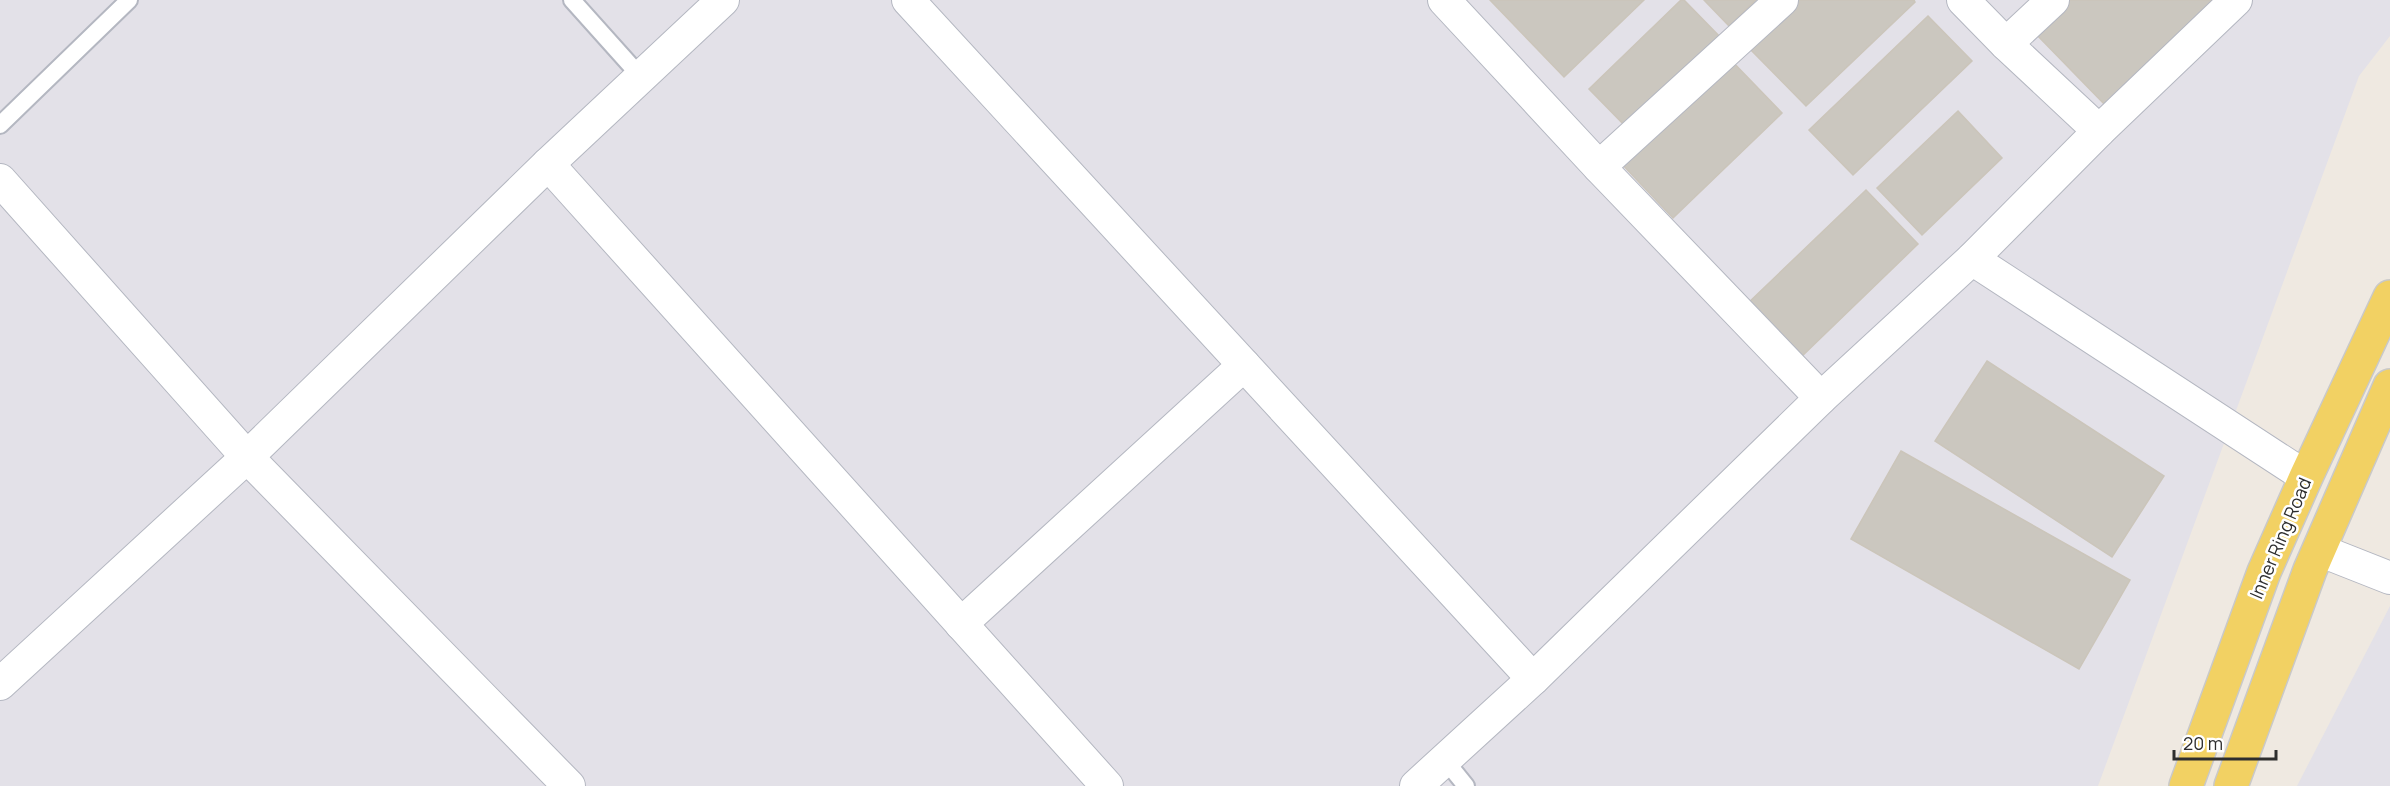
<svg xmlns="http://www.w3.org/2000/svg" width="2390" height="786" font-family="Manrope,sans-serif">
<rect width="100%" height="100%" fill="#efe9e1"/>
<g fill="#e3e1e8">
<path d="M0,0H2390V36L2359,76L2098,786H0Z"/>
<path d="M2390,606V786H2297Z"/>
</g>
<g fill="#cbc7bf" stroke="#cbc5ba" stroke-width="1.5">
<path d="M1490,0H1644L1564,77Z"/>
<path d="M1681,0H1684L1723,40L1629,130L1589,89Z"/>
<path d="M1704,0H1756L1729,26Z"/>
<path d="M1797,0H1914L1915,2L1806,106L1748,47Z"/>
<path d="M2066,0H2221L2108,108L2033,31Z"/>
<path d="M1928,16L1972,61L1853,175L1809,130Z"/>
<path d="M1727,56L1782,113L1673,218L1619,161Z"/>
<path d="M1958,111L2002,158L1922,235L1877,188Z"/>
<path d="M1866,190L1918,244L1797,361L1745,306Z"/>
<path d="M1987,361L2164,476L2112,557L1935,441Z"/>
<path d="M1901,451L2130,580L2079,669L1851,539Z"/>
</g>
<g fill="none" stroke-linecap="round" stroke-linejoin="round">
<g stroke="#b4b7c1" stroke-width="20">
<g id="lane">
<path d="M572,0L641,77"/>
<path d="M0,125L129,0"/>
<path d="M1445,760L1466,786"/>
</g>
</g>
<g stroke="#b4b7c1" stroke-width="34">
<g id="street">
<path d="M908,0L1533,679"/>
<path d="M1444,0L1599,167L1821,398"/>
<path d="M1963,0L2006,44L2099,131"/>
<path d="M2006,44L2053,0"/>
<path d="M548,164L1107,786"/>
<path d="M1599,167L1782,0"/>
<path d="M0,180L247,457L569,786"/>
<path d="M1972,259L2306,477"/>
<path d="M2319,550L2390,578"/>
<path d="M961,624L1244,365"/>
<path d="M0,684L247,457L548,164L723,0"/>
<path d="M1416,786L1533,679L1821,398L1972,259L2099,131L2236,0"/>
</g>
</g>
<g stroke="#c9c9c9" stroke-width="36">
<g id="primary">
<path d="M2186,786L2264,572L2306,477L2390,297"/>
<path d="M2231,786L2310,570L2390,386"/>
</g>
</g>
<use href="#lane" stroke="#fff" stroke-width="16"/>
<use href="#street" stroke="#fff" stroke-width="32"/>
<use href="#primary" stroke="#f2d163" stroke-width="33"/>
</g>
<g text-anchor="middle" dominant-baseline="central" stroke-width="5" stroke-linejoin="round" paint-order="stroke">
<g font-size="18" fill="#2e2e2e" stroke="#fff">
<text transform="translate(2280 538) rotate(-67)">Inner Ring Road</text>
</g>
</g>
<path d="M2174 750v9h102v-9" fill="none" stroke="#2e2e2e" stroke-width="3"/>
<text x="2183" y="750" font-size="18" fill="#2e2e2e" stroke="#ffffff" stroke-width="4.5" paint-order="stroke">20 m</text>
</svg>
